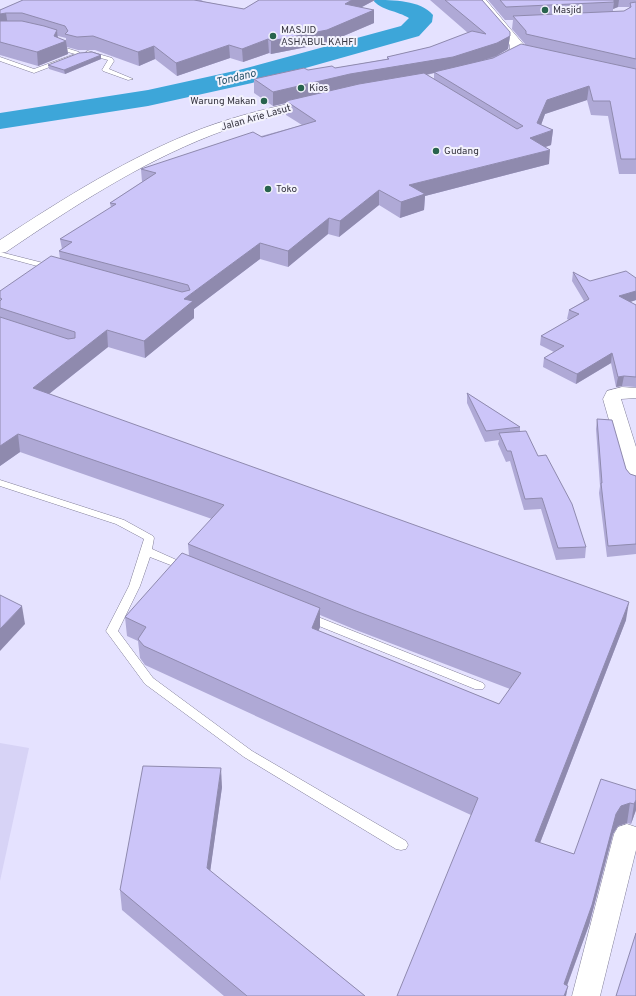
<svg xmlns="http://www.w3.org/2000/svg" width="636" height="996" font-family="Overpass,sans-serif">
<rect width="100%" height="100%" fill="#e5e2ff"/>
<path fill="#d7d3f6" d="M0,743L29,748L0,881Z"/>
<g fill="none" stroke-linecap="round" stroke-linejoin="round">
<path fill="#3da6d9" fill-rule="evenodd" d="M373,0C394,0 420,0 433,15L432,22L419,36L252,83L148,106L0,129V113L148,90L239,70L401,26L409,18C398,11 380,10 373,0Z"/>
<g stroke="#827f99" stroke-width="1">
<g id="service">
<path d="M60,44H64L63,47L79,52L81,55L34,73L0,61V57L34,69L75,54L57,49L56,48Z"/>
<path d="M88,51L112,58L114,61L109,69L133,79L128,80L103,71L102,70L108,60L86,54V52Z"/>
<path d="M0,252L55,266L56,268L52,270L0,256Z"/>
<path d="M0,480L124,520L153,536L154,538L152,549L190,566L191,568L186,571L150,557L140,586L118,631L153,678L252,751L406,841L408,845L406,849L401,850L396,849L244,757L145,684L106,631L129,586L144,539L116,524L0,486Z"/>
<path d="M308,613L483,683L485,686L483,689H475L304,620L302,617L304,614Z"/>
</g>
</g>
<g stroke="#827f99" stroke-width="1">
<g id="minor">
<path d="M622,387L636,388V398L621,399L636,447V485L629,483L626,479L603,399L607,391Z"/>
<path d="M627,824L636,827V850L600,996H572L614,834L618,827Z"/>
</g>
</g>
<g stroke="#827f99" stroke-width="1">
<g id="secondary">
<path d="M473,0H486L524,45L522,54L502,65H492L490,62L510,49V45Z"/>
<path d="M315,98L320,99L322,102L320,105C284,114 247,121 212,135C138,164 71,208 6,252L0,253V240C64,198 129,157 201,129C238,115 277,106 315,98Z"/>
</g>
</g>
<use href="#service" fill="#fff" fill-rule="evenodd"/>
<use href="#minor" fill="#fff" fill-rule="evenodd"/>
<use href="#secondary" fill="#fff" fill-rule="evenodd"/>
</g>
<g fill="#afa9d6" fill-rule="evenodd">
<path d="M23,0H203L201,1L244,9L259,0H375L362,7L374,23L327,43L271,54L269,53L243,62L230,58L177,76L155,59L139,66L95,50H78L67,47L68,54L38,66L0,55V10ZM58,36L66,38V41L58,38Z"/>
<path d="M430,0H482L510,36L508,49L498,55L525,45V44L512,29L513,20H505L488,0H636V174H619L608,116L591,115L587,100L545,114L541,125L553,130L551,145L546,147L549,164L425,196L424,210L400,218L379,205L339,237L328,234L288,267L260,259L194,309V318L145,358L108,347L49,394L626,620L540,843L574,854L636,790V810L631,824L627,823L618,826L613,834L589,925L567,986L566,996L471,815L145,665L140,658L138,641L127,636L125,617L189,556L188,544L212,519L20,452L0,466V291L60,259L59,251L62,249L60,239L111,208L110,203L142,182L141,169L302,125L286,115V103L273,106L254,93V79L308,70L335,68L387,59V57L430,47L468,33ZM618,7H629V8L624,11H613V9ZM434,73V79L427,75ZM320,615L356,630L510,689L499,704L318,631L320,627Z"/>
<path d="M101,55V59L65,74L49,69L48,65Z"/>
<path d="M573,272L590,281L636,278V300L630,302L636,305V387L622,386L616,387L611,363L576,384L543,367L544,358L554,352L540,345L541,336L569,320L567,319L569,310L584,301L572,281Z"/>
<path d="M467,393L520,427V432L538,456L586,547L585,558L556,560L541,509L524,510L510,461L506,462L498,444L499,440L485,442L467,403Z"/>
<path d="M597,419L626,469L630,474L636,476V554L607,557L599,493L600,486L596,429Z"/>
<path d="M222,787L210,871L365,996H224L122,910L120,890Z"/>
</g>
<g fill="#8f8aae">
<path d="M352,0H375L345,16V4Z"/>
<path d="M613,0H619L618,7L613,9L614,2Z"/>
<path d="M374,10V23L327,43L271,54V41Z"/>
<path d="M6,13L8,26L0,27V14Z"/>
<path d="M57,30L58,43L66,41L68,54L38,66L37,52L54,36Z"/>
<path d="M510,36L508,49L496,56L453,70L434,72V73L350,88L286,101V103L273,106V92Z"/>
<path d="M268,39L269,53L243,62L242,49Z"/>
<path d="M229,45L230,58L177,76L176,63Z"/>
<path d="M154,46L155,59L139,66L138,52Z"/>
<path d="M101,55V59L65,74L64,70Z"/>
<path d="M589,86L587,100L545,114L537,136L553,130L551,145L529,152L530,138L537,123L547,100Z"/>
<path d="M550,150L549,164L425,196L424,210L400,218L401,202L409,185Z"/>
<path d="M379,190V205L339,237L340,221Z"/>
<path d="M329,218L328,234L288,267V251Z"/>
<path d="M260,243V259L194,309V318L145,358L144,341L184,299Z"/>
<path d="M636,291V300L618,306L619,296Z"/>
<path d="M107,330L108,347L35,405L33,388Z"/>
<path d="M612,353L611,363L576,384L577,374Z"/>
<path d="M624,376L622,386L616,387L618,377Z"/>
<path d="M18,434L20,452L0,466V446Z"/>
<path d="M629,602L626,620L533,861L535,841Z"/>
<path d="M22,606L25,624L0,651V629Z"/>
<path d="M320,608V627L312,647V628Z"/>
<path d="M221,768L222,787L208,887L207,868Z"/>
<path d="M636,800V810L631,824L634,804Z"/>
<path d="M630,803L627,823L618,826L613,834L589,925L563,996L564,984L616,814L621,806Z"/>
<path d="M568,986L566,996H564Z"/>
</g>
<g fill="#ccc5f9" stroke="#8f8aae">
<path d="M23,0H194L244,9L259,0H352L345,4L374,10L327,30L271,41L268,39L242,49L229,45L176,63L154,46L138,52L93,36L77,37L65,34L68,31L65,26L22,13H6L0,14V10Z"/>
<path d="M445,0H482L510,32V36L497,43L453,57L350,74L273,92L254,79L304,68L308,70L332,66L335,68L389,59L387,57L430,47L472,31L486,34Z"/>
<path d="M500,0H614V2L506,7Z"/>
<path d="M636,2V59L526,34V31L513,16L624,11L631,7L630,3Z"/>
<path d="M0,21H22L44,26L57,30L54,36L66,41L37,52L0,42Z"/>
<path d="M521,44L636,69V159H621L610,101H593L589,86L547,100L537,123L553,130L530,138L550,150L409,185L425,194L401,202L379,190L340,221L329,218L288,251L260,243L184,299L193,301L144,341L107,330L33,388L629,602L535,841L574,854L601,779L636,790V800L634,804L630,803L621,806L616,814L592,905L564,984L568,986L564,996H397L478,798L144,646L138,639L146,627L125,617L182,553L320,608L312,628L499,704L521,673L356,611L188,544L224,505L18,434L0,446V317L68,339L75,338V332L0,308V301L2,299L0,298V291L51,256L182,292L190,290L188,285L59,251L72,242L60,239L116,204L110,203L156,173L141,169L253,132L262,137L316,121L286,101L359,84L424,73L517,129L523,126L434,72L493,58Z"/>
<path d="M92,52L101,55L64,70L48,65L79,53Z"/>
<path d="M626,271L636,278V291L619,296L636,305V377L624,376L618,377L612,353L577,374L544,358L564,346L541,336L579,314L569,310L589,299L573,272L590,281Z"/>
<path d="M467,393L520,427L486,431Z"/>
<path d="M597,419L612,420L626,469L630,474L636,476V544L608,546L601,483H602Z"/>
<path d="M526,431L538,456L546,455L572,504L586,547L558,548L542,498L525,499L511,451H507L499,433Z"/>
<path d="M0,595L22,606L0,629Z"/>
<path d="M143,766L221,768L207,868L365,996H247L120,890Z"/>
<path d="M636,933V996H616Z"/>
</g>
<g fill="#28634d" stroke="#f3f2fd" stroke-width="1.5">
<circle cx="545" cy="10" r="4"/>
<circle cx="273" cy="36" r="4"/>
<circle cx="301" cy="88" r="4"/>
<circle cx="264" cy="101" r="4"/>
<circle cx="436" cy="151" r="4"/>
<circle cx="268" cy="189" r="4"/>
</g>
<g text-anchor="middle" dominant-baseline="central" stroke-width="4" stroke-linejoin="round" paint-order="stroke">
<g font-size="10" fill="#35343f" stroke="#f3f2fd" text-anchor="start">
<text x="553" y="10">Masjid</text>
<text x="281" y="30">MASJID<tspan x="281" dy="12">ASHABUL KAHFI</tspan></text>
<text x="309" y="88">Kios</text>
<text x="256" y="101" text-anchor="end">Warung Makan</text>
<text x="444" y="151">Gudang</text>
<text x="276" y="189">Toko</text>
</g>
<g font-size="10" fill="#35343f" stroke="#f3f2fd">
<text transform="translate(256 118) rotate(-16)">Jalan Arie Lasut</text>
</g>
<g font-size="11" font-style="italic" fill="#2a546a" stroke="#f3f2fd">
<text transform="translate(236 78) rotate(-14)">Tondano</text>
</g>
</g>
</svg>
